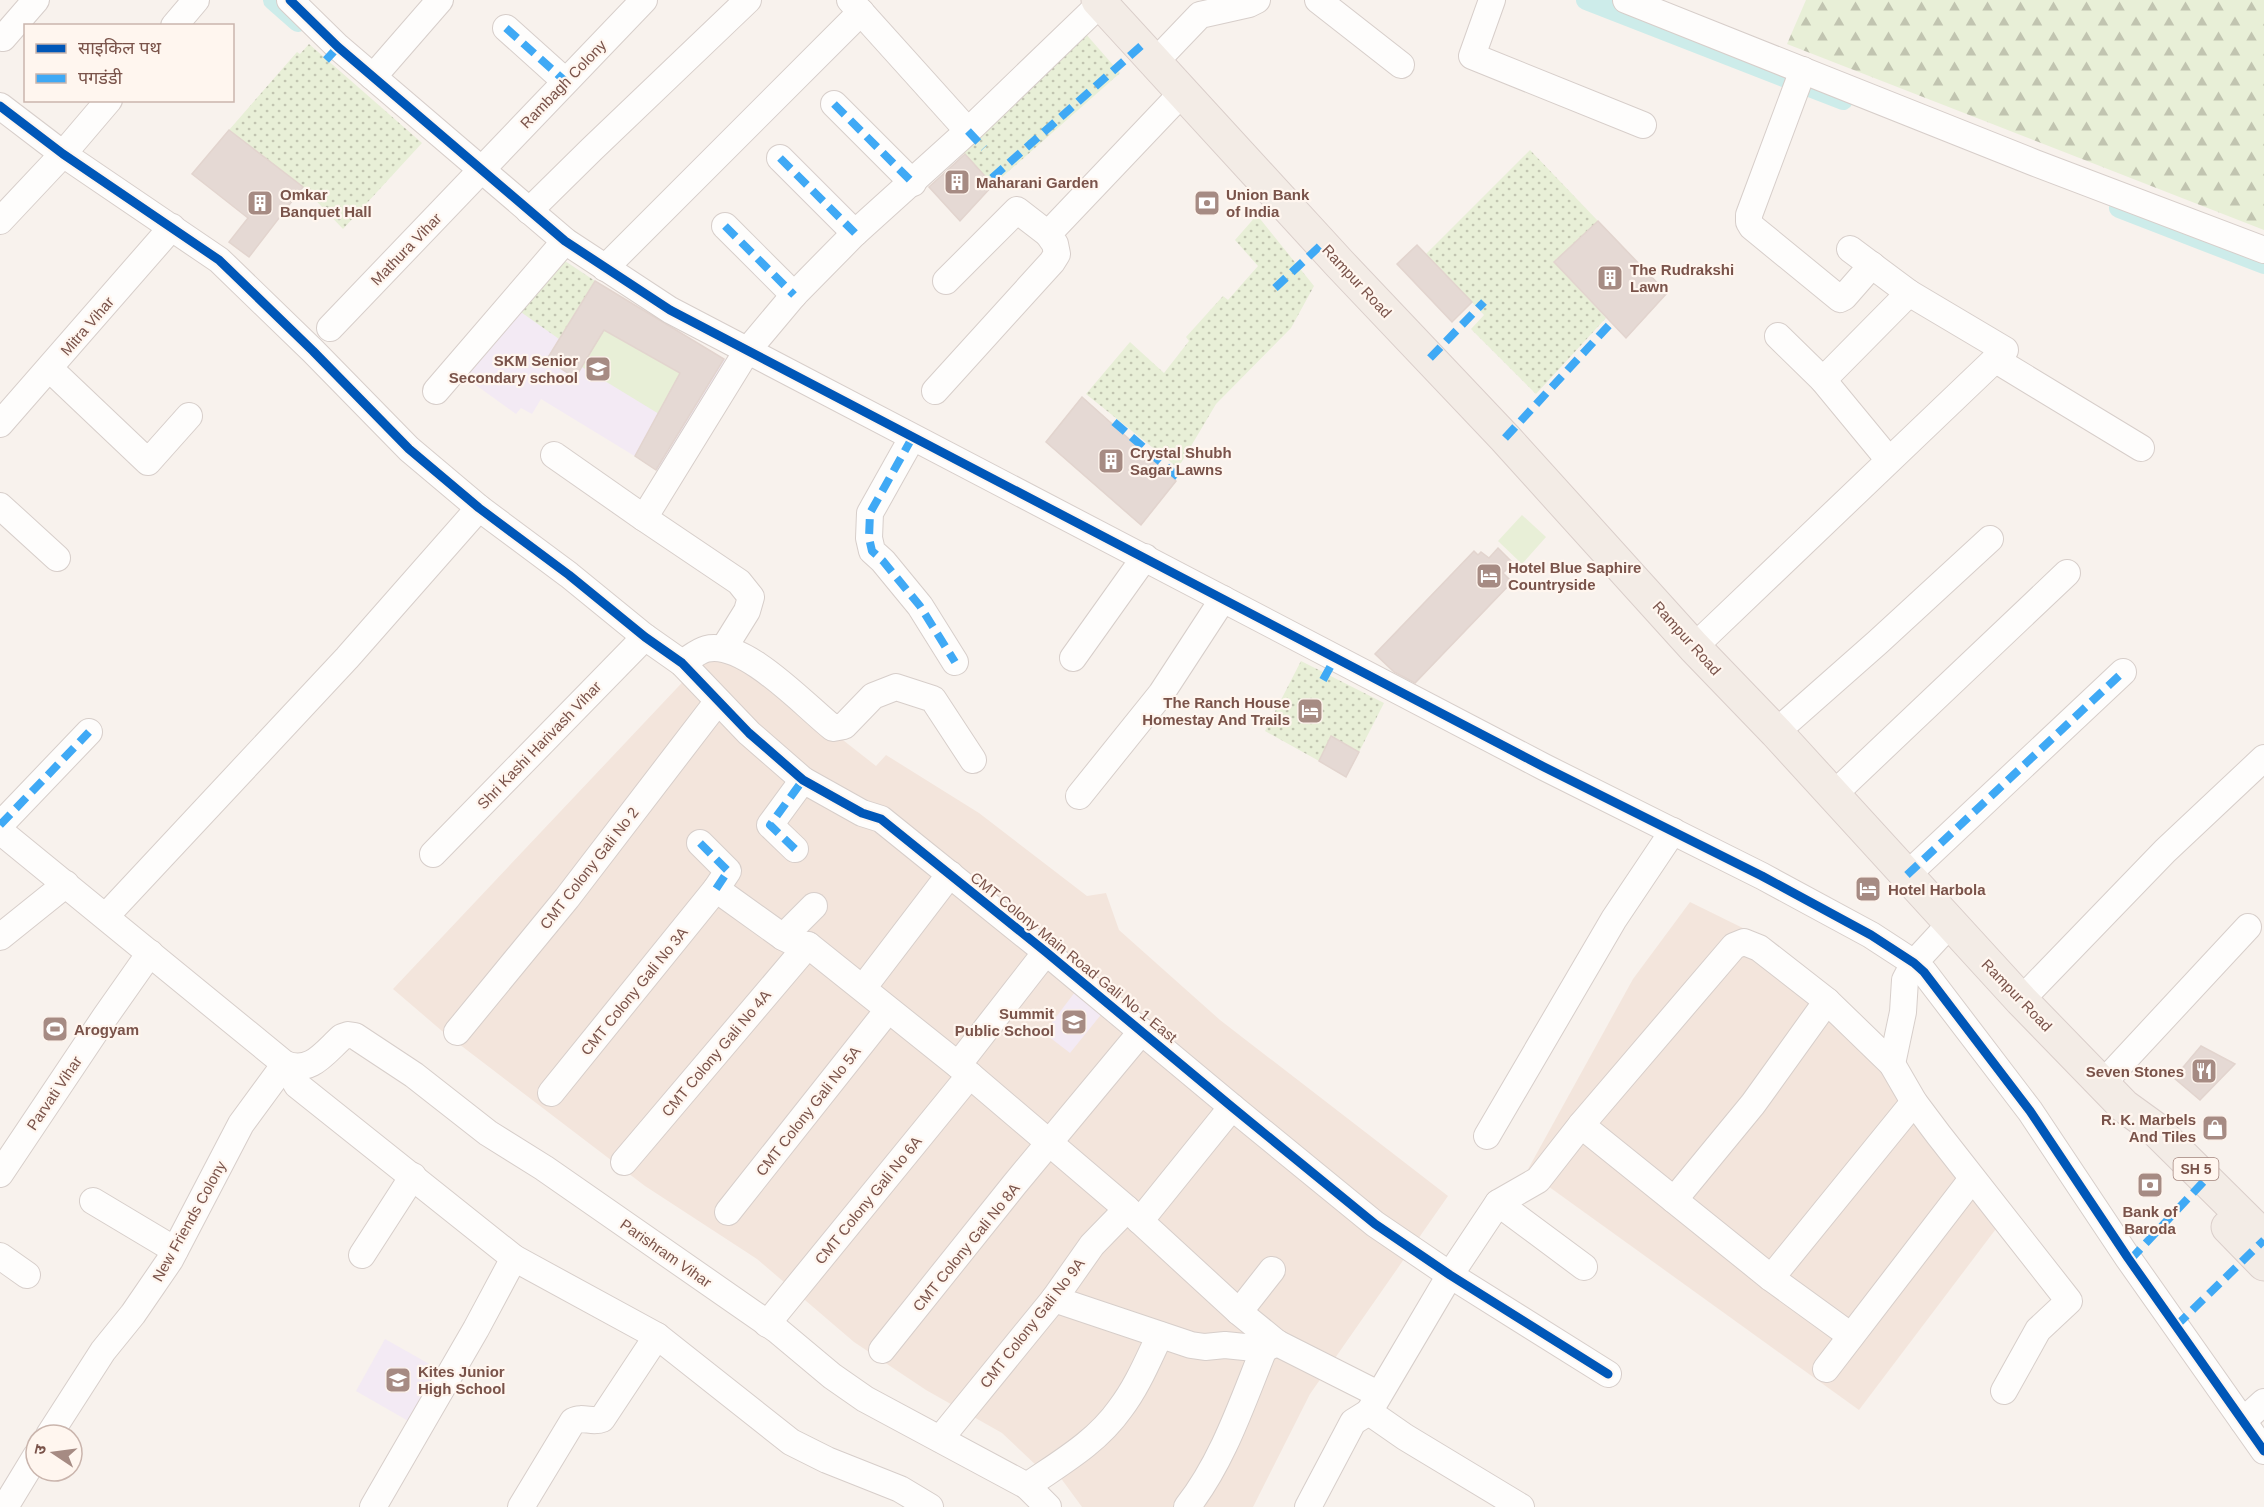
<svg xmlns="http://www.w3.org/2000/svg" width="2264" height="1507" font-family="Helvetica,'Noto Sans Devanagari',sans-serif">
<defs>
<pattern id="grass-dots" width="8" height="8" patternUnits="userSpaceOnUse" patternTransform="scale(1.5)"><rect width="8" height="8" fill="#e8efd7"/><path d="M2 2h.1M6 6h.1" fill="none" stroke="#c1c4b0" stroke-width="1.8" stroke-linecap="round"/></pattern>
<pattern id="forest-firs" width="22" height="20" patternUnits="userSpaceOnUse" patternTransform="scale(1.5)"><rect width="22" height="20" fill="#e8efd7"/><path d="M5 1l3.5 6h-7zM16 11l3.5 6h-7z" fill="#c1c4b0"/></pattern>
</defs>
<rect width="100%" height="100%" fill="#f8f2ed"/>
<g fill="#f3e5dc">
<path d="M710,653L733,658L792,700L876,766L886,755L979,813L1087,896L1106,893L1119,930L1220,1020L1448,1196L1310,1394L1253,1507H1082L1060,1477L1038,1467L1002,1433L926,1390L854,1342L757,1259L645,1186L442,1031L393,989Z"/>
<path d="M1690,902L1759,936L2011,1209L1859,1410L1527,1171L1633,979Z"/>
</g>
<g fill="#f3eaf4">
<path d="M562,259L595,281L731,363L664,474L541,399L532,414L521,408L516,414L462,375Z"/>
<path d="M1078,988L1104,1011L1070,1053L1044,1033Z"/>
<path d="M385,1339L440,1370L410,1422L356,1391Z"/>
</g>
<g fill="url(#grass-dots)">
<path d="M1085,33L1120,73L993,185L957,147Z"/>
<path d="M309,44L422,143L343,229L303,187L229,130L297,52L300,54Z"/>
<path d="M1530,150L1598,221L1554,262L1606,318L1536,394L1471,329L1484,315L1426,254Z"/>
<path d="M1257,215L1314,286L1291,328L1216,404L1178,468L1086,394L1130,342L1164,373L1189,341L1186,337L1223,296L1228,300L1258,266L1235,240Z"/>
<path d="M562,259L595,281L559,339L518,310Z"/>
<path d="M1301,661L1384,703L1359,752L1331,736L1319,761L1265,731Z"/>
</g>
<path fill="url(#forest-firs)" d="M1806,0H2264V230L1787,44Z"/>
<g fill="#e8efd7">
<path d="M604,330L680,373L659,414L582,367Z"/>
<path d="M1522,515L1546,537L1522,564L1498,541Z"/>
</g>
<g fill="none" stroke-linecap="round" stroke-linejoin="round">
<g stroke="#cdecea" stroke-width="20">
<path d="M273,0L298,22"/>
<path d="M1586,0L1843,100"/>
<path d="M2119,208L2264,264"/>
</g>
</g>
<g fill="#e5d9d4" stroke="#e2d4ce" stroke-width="1.5">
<path d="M229,130L303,187L249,257L229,242L248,218L192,174Z"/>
<path d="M965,154L993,185L960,221L929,187Z"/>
<path d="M1598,221L1667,293L1626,338L1554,262Z"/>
<path d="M1417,245L1472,302L1452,322L1397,264Z"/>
<path d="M595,281L724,359L656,470L635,456L680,373L604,330L575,378L547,359Z"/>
<path d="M1082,397L1176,481L1141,525L1046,442Z"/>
<path d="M1498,548L1513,563L1503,573L1512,582L1415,683L1394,672L1375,654L1474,551L1478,555L1481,552L1489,558Z"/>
<path d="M1331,736L1359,752L1346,777L1319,761Z"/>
<path d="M2201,1046L2235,1064L2200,1100L2174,1078Z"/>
</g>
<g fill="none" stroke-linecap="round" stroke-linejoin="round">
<g stroke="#d7ceca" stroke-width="28">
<g id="minor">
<path d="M290,0L338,47L565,241L670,310L1544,767L1762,876L1871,935L1914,963L1924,972L2030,1111L2128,1258L2264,1451"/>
<path d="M850,0L968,131"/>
<path d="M1318,0L1401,65"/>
<path d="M1492,0L1472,56L1643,125"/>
<path d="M1626,0L2035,163L2264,250"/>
<path d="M174,26L196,0"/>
<path d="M506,28L565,81"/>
<path d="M3,38L36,0"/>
<path d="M1155,62L1200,15L1249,4L1257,0"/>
<path d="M1803,70L1749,215V222L1752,227L1840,299L1844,297L1872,265"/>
<path d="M373,77L440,0"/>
<path d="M834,104L913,183"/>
<path d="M0,106L63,154L219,260L313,351L409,449L479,508L569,575L645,637L682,663L749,733L803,780L862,813L881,819L1046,952L1232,1107L1375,1224L1450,1275L1608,1374"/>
<path d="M780,158L855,233"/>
<path d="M529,211L592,149L748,0"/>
<path d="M0,221L63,154L109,100"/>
<path d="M725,226L794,295"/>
<path d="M605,268L861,12"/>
<path d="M946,281L1017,210L1048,234"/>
<path d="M330,328L644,0"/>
<path d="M1778,336L1823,380L1889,460"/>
<path d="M1996,360L2141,448"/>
<path d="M50,369L148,462L189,416"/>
<path d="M1823,380L1909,293"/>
<path d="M436,391L565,241"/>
<path d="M935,391L1052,262L1057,254L1055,244L1048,234L1183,92"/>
<path d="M0,424L172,227"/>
<path d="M912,438L870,513L869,538L872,551L883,561L920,606L955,662"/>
<path d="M554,455L644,518"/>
<path d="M0,506L57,558"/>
<path d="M1694,647L2005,350L1909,293L1850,249"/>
<path d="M724,648L747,611L751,597L739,582L644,518L747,351L794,295L855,233L968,131L1101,3"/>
<path d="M1073,658L1145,557"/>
<path d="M682,663C689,659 698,651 706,649C744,639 805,706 833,728L844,726L873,696L896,687L933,699L973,760"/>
<path d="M1776,732L1878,642L1990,539"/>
<path d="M1833,795L2067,573"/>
<path d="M1079,796L1161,694L1223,599"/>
<path d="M0,825L89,732"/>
<path d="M0,831L285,1064L297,1085L514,1258L657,1336L791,1442L827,1460L900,1489L930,1507"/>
<path d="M795,849L770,825L803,780"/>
<path d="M433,854L645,637"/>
<path d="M1907,875L2123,672"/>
<path d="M716,889L783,937L795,943L808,945L958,1065L1127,1209L1239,1312L1277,1343L1378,1394"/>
<path d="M106,916L347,658L479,508"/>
<path d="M0,937L66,884"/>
<path d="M783,937L814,906"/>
<path d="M863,988L950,874"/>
<path d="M2021,1000L2165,851L2264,758"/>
<path d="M457,1032L567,898L718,701"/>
<path d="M285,1064C311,1074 324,1053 342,1037L348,1035L355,1036L414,1075L488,1133L544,1168L777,1330L832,1376L865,1399L1027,1486L1048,1507"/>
<path d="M1892,1064L1903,1012L1905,980L1914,963L1950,924"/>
<path d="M958,1065L1046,952"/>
<path d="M2102,1084L2248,927"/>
<path d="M551,1093L716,889L728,871L700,843"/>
<path d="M1581,1125L1771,1278L1914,1102"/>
<path d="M1487,1136L1614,919L1673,831"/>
<path d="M624,1162L808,945"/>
<path d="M0,1174L105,1017L150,953"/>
<path d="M1674,1200L1753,1104L1827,1001"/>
<path d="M93,1201L175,1250"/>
<path d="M1498,1203L1584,1267"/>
<path d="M728,1212L888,1010"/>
<path d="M1140,1221L1232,1107"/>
<path d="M362,1255L413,1176"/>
<path d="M0,1256L27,1275"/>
<path d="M1771,1278L1851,1336"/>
<path d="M1054,1299L1191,1345L1205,1347L1225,1345L1264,1349L1277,1343"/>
<path d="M1239,1312L1272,1270"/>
<path d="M767,1324L970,1075"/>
<path d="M882,1350L1014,1185L1142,1031"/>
<path d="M1826,1369L1972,1179"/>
<path d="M2243,1421L2264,1402"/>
<path d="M49,1435L103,1351L133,1314L170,1260L241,1124L285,1064"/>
<path d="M940,1439L1054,1299L1092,1245L1127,1209"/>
<path d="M1027,1486C1060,1463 1096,1443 1120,1409C1137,1387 1148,1360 1160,1335"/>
<path d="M5,1507L36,1456"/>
<path d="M373,1507L476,1329L514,1258"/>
<path d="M521,1507L573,1421C582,1416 593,1423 602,1419L657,1336"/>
<path d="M1187,1507C1223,1461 1242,1403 1264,1349"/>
<path d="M1308,1507L1353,1422L1369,1412"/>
<path d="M1521,1507L1405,1437L1369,1412L1450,1275L1498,1203L1538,1180L1581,1125L1734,946L1744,942L1759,948L1827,1001L1892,1064L1914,1102L1938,1134L2069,1301L2038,1330L2004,1391"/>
</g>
</g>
<g stroke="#daceca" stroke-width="35">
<g id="major">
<path d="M1098,0L1340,264L1505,438L1694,647L1776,732L2021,1000L2124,1106L2153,1127L2264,1237"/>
<path d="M2228,1227L2264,1264"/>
</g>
</g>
<use href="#minor" stroke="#fefdfc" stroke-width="26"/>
<use href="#major" stroke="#f3ece6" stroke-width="33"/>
<g stroke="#3fa9f5" stroke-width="8" stroke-dasharray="15 8" stroke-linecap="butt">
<path d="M506,28L565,81"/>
<path d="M326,60L338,47"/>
<path d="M834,104L913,183"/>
<path d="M968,131L984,148"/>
<path d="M780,158L855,233"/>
<path d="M992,178L1141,46"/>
<path d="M725,226L794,295"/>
<path d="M1275,288L1322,244"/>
<path d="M1430,358L1484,302"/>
<path d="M1114,422L1183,481"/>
<path d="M912,438L870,513L869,538L872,551L883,561L920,606L955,662"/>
<path d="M1505,438L1611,323"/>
<path d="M1323,680L1335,658"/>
<path d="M0,825L89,732"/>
<path d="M700,843L728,871L716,889"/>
<path d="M795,849L770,825L803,780"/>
<path d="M1907,875L2123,672"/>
<path d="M2130,1260L2206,1179"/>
<path d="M2176,1326L2264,1240"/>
</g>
<g stroke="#fff6ef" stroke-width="13">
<g id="cycleway">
<path d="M290,0L338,47L565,241L670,310L1544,767L1762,876L1871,935L1914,963L1924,972L2030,1111L2128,1258L2264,1451"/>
<path d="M0,106L63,154L219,260L313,351L409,449L479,508L569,575L645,637L682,663L749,733L803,780L862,813L881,819L1046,952L1232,1107L1375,1224L1450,1275L1608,1374"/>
</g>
</g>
<use href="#cycleway" stroke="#0057b8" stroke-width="9"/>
</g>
<defs>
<g id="building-square" transform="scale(1.35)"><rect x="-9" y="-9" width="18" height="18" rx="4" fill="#a68b83" stroke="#fff6ef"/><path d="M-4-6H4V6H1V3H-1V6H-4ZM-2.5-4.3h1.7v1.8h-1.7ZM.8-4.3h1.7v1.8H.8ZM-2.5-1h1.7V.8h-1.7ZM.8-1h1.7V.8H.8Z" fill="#fff"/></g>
<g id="bank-square" transform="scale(1.35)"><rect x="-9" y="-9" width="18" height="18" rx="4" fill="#a68b83" stroke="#fff6ef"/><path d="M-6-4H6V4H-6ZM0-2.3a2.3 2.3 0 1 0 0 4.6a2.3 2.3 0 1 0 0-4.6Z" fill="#fff"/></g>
<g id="school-square" transform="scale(1.35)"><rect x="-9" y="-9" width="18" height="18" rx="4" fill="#a68b83" stroke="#fff6ef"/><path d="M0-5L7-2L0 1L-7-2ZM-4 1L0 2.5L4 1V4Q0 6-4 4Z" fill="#fff"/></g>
<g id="hotel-square" transform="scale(1.35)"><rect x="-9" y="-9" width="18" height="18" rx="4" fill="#a68b83" stroke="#fff6ef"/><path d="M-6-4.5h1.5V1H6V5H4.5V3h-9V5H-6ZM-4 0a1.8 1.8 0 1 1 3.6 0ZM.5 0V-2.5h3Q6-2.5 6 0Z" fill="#fff"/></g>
<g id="stadium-square" transform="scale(1.35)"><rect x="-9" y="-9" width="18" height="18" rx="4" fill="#a68b83" stroke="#fff6ef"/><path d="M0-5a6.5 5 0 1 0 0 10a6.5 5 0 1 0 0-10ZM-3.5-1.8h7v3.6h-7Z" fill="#fff"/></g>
<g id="restaurant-square" transform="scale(1.35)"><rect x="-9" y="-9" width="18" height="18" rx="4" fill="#a68b83" stroke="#fff6ef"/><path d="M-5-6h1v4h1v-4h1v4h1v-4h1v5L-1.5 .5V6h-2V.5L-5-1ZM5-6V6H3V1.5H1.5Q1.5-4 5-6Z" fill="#fff"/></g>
<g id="shop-square" transform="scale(1.35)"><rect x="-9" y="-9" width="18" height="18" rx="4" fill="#a68b83" stroke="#fff6ef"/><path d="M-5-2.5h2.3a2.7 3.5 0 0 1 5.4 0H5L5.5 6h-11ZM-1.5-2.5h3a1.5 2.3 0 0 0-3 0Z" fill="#fff"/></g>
</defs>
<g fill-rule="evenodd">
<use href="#building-square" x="957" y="182"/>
<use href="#building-square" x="260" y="203"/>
<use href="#bank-square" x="1207" y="203"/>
<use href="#building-square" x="1610" y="278"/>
<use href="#school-square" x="598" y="369"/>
<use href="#building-square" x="1111" y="461"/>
<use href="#hotel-square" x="1489" y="576"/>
<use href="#hotel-square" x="1310" y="711"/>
<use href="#hotel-square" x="1868" y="889"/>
<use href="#school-square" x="1074" y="1022"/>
<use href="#stadium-square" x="55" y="1029"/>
<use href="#restaurant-square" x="2204" y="1071"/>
<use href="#shop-square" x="2215" y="1128"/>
<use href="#bank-square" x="2150" y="1185"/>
<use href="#school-square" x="398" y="1380"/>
</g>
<g text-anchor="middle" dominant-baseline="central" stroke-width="4.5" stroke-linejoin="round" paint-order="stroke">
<rect fill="#fff6ef" stroke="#a2847c" stroke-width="1.5" x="2173.5" y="1158" width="45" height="22" rx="4.5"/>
<g font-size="14" font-weight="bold" fill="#7a534a">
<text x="2196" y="1169">SH 5</text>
</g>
<g font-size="15" fill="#7a534a" stroke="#fff6ef">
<text transform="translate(563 84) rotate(-46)">Rambagh Colony</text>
<text transform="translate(406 249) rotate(-46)">Mathura Vihar</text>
<text transform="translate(1357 281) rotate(47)">Rampur Road</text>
<text transform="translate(87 326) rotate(-49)">Mitra Vihar</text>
<text transform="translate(1687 638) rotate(48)">Rampur Road</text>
<text transform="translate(539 745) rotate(-46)">Shri Kashi Harivash Vihar</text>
<text transform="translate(589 868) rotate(-52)">CMT Colony Gali No 2</text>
<text transform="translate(1074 957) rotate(39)">CMT Colony Main Road Gali No 1 East</text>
<text transform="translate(634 991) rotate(-51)">CMT Colony Gali No 3A</text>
<text transform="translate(2017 995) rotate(46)">Rampur Road</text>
<text transform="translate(716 1053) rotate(-50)">CMT Colony Gali No 4A</text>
<text transform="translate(54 1093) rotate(-56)">Parvati Vihar</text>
<text transform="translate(808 1111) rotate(-52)">CMT Colony Gali No 5A</text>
<text transform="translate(868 1200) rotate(-51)">CMT Colony Gali No 6A</text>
<text transform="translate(189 1221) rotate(-61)">New Friends Colony</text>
<text transform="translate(966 1247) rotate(-51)">CMT Colony Gali No 8A</text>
<text transform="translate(666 1253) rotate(35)">Parishram Vihar</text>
<text transform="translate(1032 1323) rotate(-52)">CMT Colony Gali No 9A</text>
</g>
<g font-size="15" font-weight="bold" fill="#7a534a" stroke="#fff6ef" text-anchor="start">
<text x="976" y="182">Maharani Garden</text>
<text x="280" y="194">Omkar<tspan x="280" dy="17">Banquet Hall</tspan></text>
<text x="1226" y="194">Union Bank<tspan x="1226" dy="17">of India</tspan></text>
<text x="1630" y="269">The Rudrakshi<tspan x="1630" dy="17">Lawn</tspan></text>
<text x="578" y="360" text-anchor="end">SKM Senior<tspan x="578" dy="17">Secondary school</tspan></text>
<text x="1130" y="452">Crystal Shubh<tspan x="1130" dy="17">Sagar Lawns</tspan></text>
<text x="1508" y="567">Hotel Blue Saphire<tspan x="1508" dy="17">Countryside</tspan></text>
<text x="1290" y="702" text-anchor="end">The Ranch House<tspan x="1290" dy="17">Homestay And Trails</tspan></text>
<text x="1888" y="889">Hotel Harbola</text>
<text x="1054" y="1013" text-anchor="end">Summit<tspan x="1054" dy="17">Public School</tspan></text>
<text x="74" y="1029">Arogyam</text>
<text x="2184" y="1071" text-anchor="end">Seven Stones</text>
<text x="2196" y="1119" text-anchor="end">R. K. Marbels<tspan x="2196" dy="17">And Tiles</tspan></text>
<text x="2150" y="1211" text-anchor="middle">Bank of<tspan x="2150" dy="17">Baroda</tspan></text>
<text x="418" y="1371">Kites Junior<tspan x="418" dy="17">High School</tspan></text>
</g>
</g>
<rect x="24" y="24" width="210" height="78" fill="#fff6ef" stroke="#cab5ad" stroke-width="1.5"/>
<rect x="36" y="44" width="30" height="9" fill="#0057b8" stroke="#cab5ad" stroke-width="1.5"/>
<text x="78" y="54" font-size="18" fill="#7a534a">साइकिल पथ</text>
<rect x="36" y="74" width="30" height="9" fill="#3fa9f5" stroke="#cab5ad" stroke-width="1.5"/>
<text x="78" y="84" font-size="18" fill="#7a534a">पगडंडी</text>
<g transform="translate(54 1453) rotate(283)"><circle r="28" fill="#fff6ef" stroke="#cab5ad" stroke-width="1.5"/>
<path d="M0-4.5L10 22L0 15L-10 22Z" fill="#a68b83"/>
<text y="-9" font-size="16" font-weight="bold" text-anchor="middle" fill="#7a534a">उ</text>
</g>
</svg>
